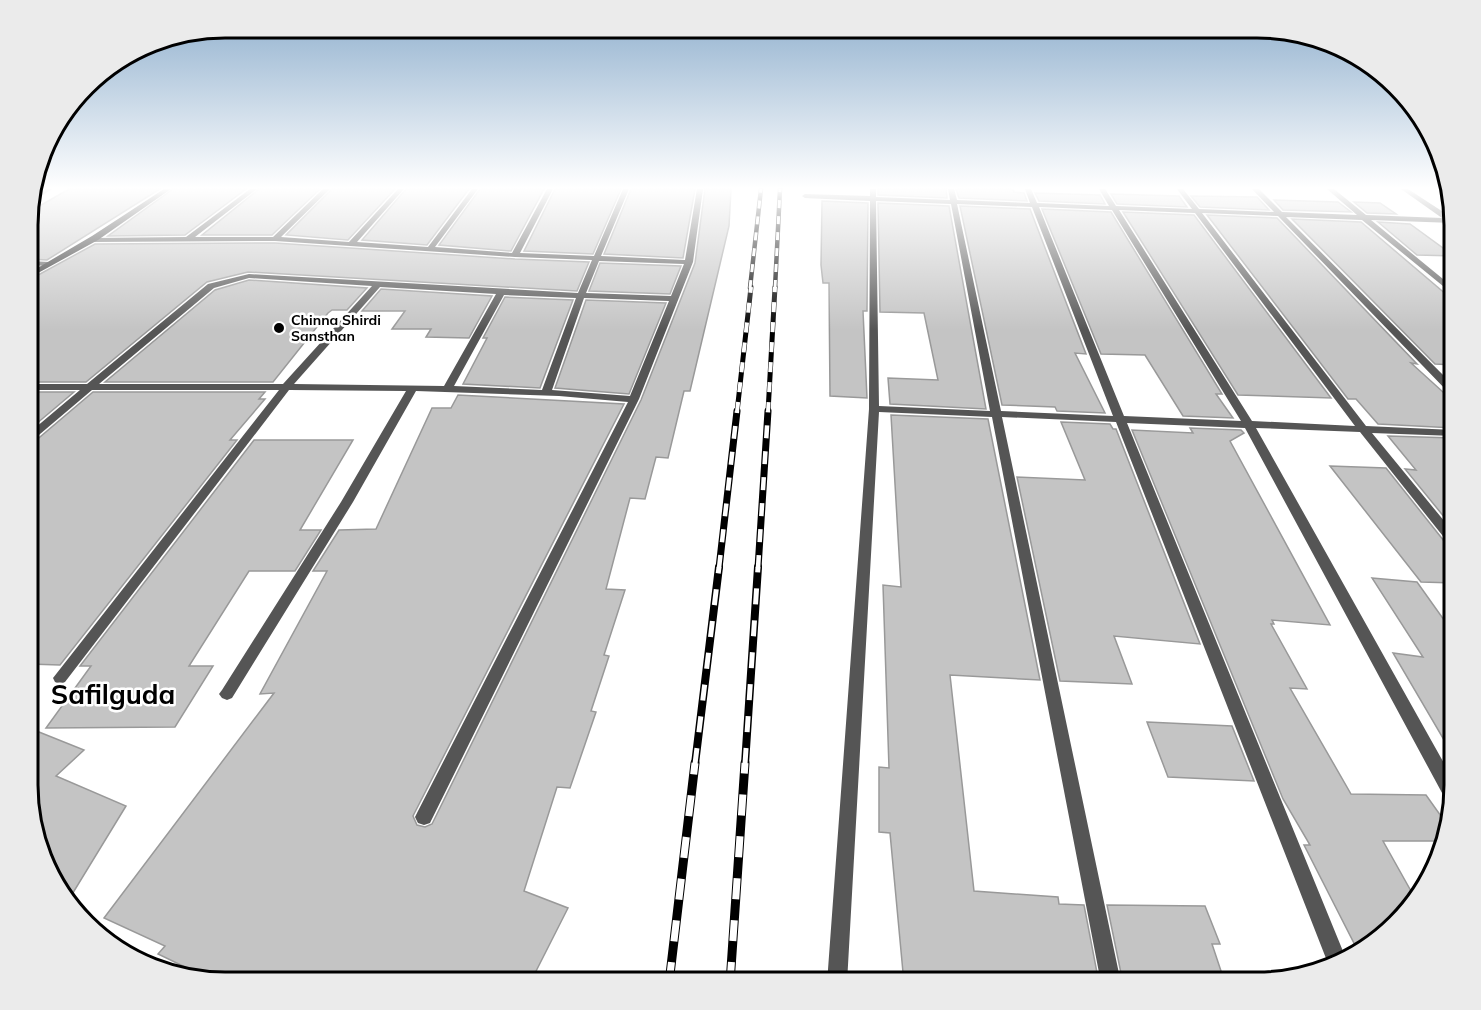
<svg xmlns="http://www.w3.org/2000/svg" width="1481" height="1010" font-family="Mulish,sans-serif">
<rect width="100%" height="100%" fill="#fff"/>
<g fill="#c4c4c4" stroke="#999" stroke-width="1.5">
<path d="M69,189H160L47,260L29,259V212Z"/>
<path d="M173,189H246L185,235L108,236Z"/>
<path d="M259,189H320L272,235H202Z"/>
<path d="M332,189H395L348,240L286,235Z"/>
<path d="M406,189H469L427,245L362,240Z"/>
<path d="M480,189H544L511,251L439,245Z"/>
<path d="M555,189H621L593,254L524,251Z"/>
<path d="M631,189H695L683,258L604,254Z"/>
<path d="M705,189H731L729,226L690,391H684L668,458L656,457L645,499L630,498L606,589L625,590L604,655L609,656L591,711L596,712L570,788L557,787L524,891L568,908L530,983H218L158,954L165,946L104,918L274,693L260,694L327,571H313L339,530L376,529L432,408H451L458,395L624,404L413,816L417,825L425,827L432,824L641,400L695,263Z"/>
<path d="M878,189H946L947,198L878,195Z"/>
<path d="M956,189H1013L1014,192L1024,193L1027,201L959,198Z"/>
<path d="M1035,193L1100,195L1105,204L1039,201Z"/>
<path d="M1111,194L1179,196L1187,207L1117,204Z"/>
<path d="M1191,196L1257,197L1269,210L1200,207Z"/>
<path d="M1274,200L1338,202L1351,212L1283,210Z"/>
<path d="M822,201L868,203L867,311H863L867,398L830,396L829,283H823L821,265Z"/>
<path d="M1354,202L1380,203L1396,214L1367,213Z"/>
<path d="M878,203L949,206L986,409L890,404L888,378L938,380L924,313L880,312Z"/>
<path d="M960,206L1030,209L1086,354L1075,353L1105,413L1057,411L1055,407L1002,405Z"/>
<path d="M1042,209L1111,212L1222,394H1216L1233,418L1183,416L1145,355L1101,354Z"/>
<path d="M1123,212L1194,215L1331,398L1238,395Z"/>
<path d="M1207,215L1277,218L1417,364L1411,363L1454,402V428L1378,424L1356,399H1348Z"/>
<path d="M1292,219L1361,222L1454,301V365L1435,364Z"/>
<path d="M1378,222L1410,224L1454,256L1417,255Z"/>
<path d="M275,243L515,259L589,262L577,291L248,272L207,282L86,382H29V280L95,244Z"/>
<path d="M600,263L681,266L670,294L589,291Z"/>
<path d="M249,280L367,288L347,310H332L328,313L273,382H105L215,290Z"/>
<path d="M381,289L492,296L469,338L426,337L431,329H392L405,311H362Z"/>
<path d="M505,297L573,300L540,388L463,384L487,338H483Z"/>
<path d="M586,300L666,303L629,394L555,388Z"/>
<path d="M29,392H74L29,430Z"/>
<path d="M93,392H265L259,399H265L230,440H237L60,665L29,664V443L34,442Z"/>
<path d="M891,415L988,419L1040,680L950,675L974,891L1058,897L1059,904L1084,905L1099,983H904L890,833L879,832V767L889,768L883,585L901,587Z"/>
<path d="M1061,422L1110,424L1113,429H1116L1200,644L1114,636L1132,684L1060,681L1017,477L1085,480Z"/>
<path d="M1190,428L1241,430L1244,433L1230,441L1330,625L1272,620L1274,624H1271L1307,689L1290,688L1351,794L1426,795L1448,826L1445,841H1383L1416,900L1413,905L1358,951L1304,845H1310L1283,799L1132,430L1193,433Z"/>
<path d="M1388,436L1454,438V529L1405,469L1416,470Z"/>
<path d="M254,440H353L300,530H321L295,571H249L189,666H213L175,727L46,728L91,666H80Z"/>
<path d="M1330,466L1386,468L1448,546L1454,548V583L1421,582Z"/>
<path d="M1372,578L1417,582L1454,634V757L1393,653L1423,657Z"/>
<path d="M1147,722L1232,726L1254,781L1168,777Z"/>
<path d="M29,728L84,750L56,776L126,806L68,901L54,885L29,811Z"/>
<path d="M1107,905L1205,906L1220,944H1212L1225,983H1123Z"/>
</g>
<g fill="none" stroke-linecap="round" stroke-linejoin="round">
<g fill="#555" fill-rule="evenodd">
<path d="M45,189H52L29,204V199Z"/>
<path d="M250,189H257L195,237H273L323,189H330L281,237L349,242L398,189H404L357,242L428,247L472,189H478L435,247L512,253L547,189H553L520,253L594,256L623,189H629L601,256L685,260L697,189H703L693,262L639,399L430,823L424,825L418,823L415,817L418,811L628,402L559,396L416,391L353,502L232,698L227,700L222,698L219,694L222,690L341,502L406,391L289,390L65,682L60,684L55,682L53,678L279,390H92L33,440L29,441V433L80,390H29V384H87L208,284L249,274L578,293L592,260L515,257L275,241L92,242L88,240L92,238L186,237ZM599,261L684,264L671,296L586,293ZM249,278L372,286L283,384H99L214,288ZM380,287L496,294L444,386L294,384ZM504,295L576,298L542,390L454,386ZM584,298L669,301L630,396L552,390Z"/>
<path d="M870,189H876V197L950,200L948,189H954L957,200L1030,203L1025,189H1031L1037,203L1109,206L1099,189H1105L1116,206L1192,209L1177,189H1183L1199,209L1274,212L1252,189H1259L1282,212L1357,215L1327,189H1334L1366,215L1442,218L1401,189H1408L1454,219V223L1371,220L1454,288V295L1362,220L1286,217L1454,386V395L1450,394L1278,216L1202,213L1366,426L1454,430V436L1372,433L1454,533V546L1450,545L1360,432L1256,428L1454,781L1452,805L1448,804L1245,428L1127,423L1347,961L1329,966L1116,422L1002,417L1121,983H1101L992,417L879,412L847,983H827L869,409L870,201L805,198L802,196L805,194L870,196ZM876,201L951,204L990,411L879,406ZM957,204L1032,207L1113,416L1001,411ZM1039,207L1112,210L1241,421L1124,416ZM1119,210L1195,213L1355,426L1252,421Z"/>
<path d="M29,261L49,262L53,264L49,266L29,265Z"/>
</g>
<path fill="#222" fill-rule="evenodd" d="M164,189H171L98,240L29,278V273L92,236Z"/>
<g stroke="#000" stroke-width="4.5">
<g id="rail-far4">
<path d="M750,288L761,189"/>
<path d="M775,288L780,189"/>
</g>
</g>
<g stroke="#000" stroke-width="5">
<g id="rail-far3">
<path d="M737,412L751,287"/>
<path d="M768,412L775,287"/>
</g>
</g>
<g stroke="#000" stroke-width="7">
<g id="rail-far2">
<path d="M719,568L737,411"/>
<path d="M758,568L768,411"/>
</g>
</g>
<g stroke="#000" stroke-width="8">
<g id="rail-far1">
<path d="M695,764L719,567"/>
<path d="M745,764L758,567"/>
</g>
</g>
<g stroke="#000" stroke-width="9">
<g id="rail">
<path d="M669,983L695,763"/>
<path d="M730,983L745,763"/>
</g>
</g>
<use href="#rail-far4" stroke="#fff" stroke-width="3" stroke-dasharray="8" stroke-linecap="butt"/>
<use href="#rail-far3" stroke="#fff" stroke-width="4" stroke-dasharray="10" stroke-linecap="butt"/>
<use href="#rail-far2" stroke="#fff" stroke-width="4.5" stroke-dasharray="13" stroke-linecap="butt"/>
<use href="#rail-far1" stroke="#fff" stroke-width="5" stroke-dasharray="16" stroke-linecap="butt"/>
<use href="#rail" stroke="#fff" stroke-width="7" stroke-dasharray="21" stroke-linecap="butt"/>
</g>
<linearGradient id="sky" x2="0" y2="1"><stop stop-color="#8cadcc"/><stop offset="0.57" stop-color="#fff"/><stop offset="1" stop-color="#fff" stop-opacity="0"/></linearGradient>
<rect width="1481" height="330" fill="url(#sky)"/>
<circle fill="#000" stroke="#fff" stroke-width="2" cx="279" cy="328" r="6"/>
<g text-anchor="middle" dominant-baseline="central" stroke-width="5" stroke-linejoin="round" paint-order="stroke">
<g font-size="14" font-weight="bold" fill="#000" stroke="#fff" text-anchor="start">
<text x="291" y="320">Chinna Shirdi<tspan x="291" dy="16">Sansthan</tspan></text>
</g>
<g font-size="27" font-weight="bold" fill="#000" stroke="#fff">
<text x="113" y="694">Safilguda</text>
</g>
</g>
<path d="M0 0H1481V1010H0ZM225 38H1257A187 187 0 0 1 1444 225V785A187 187 0 0 1 1257 972H225A187 187 0 0 1 38 785V225A187 187 0 0 1 225 38Z" fill="#ebebeb" fill-rule="evenodd"/>
<path fill="none" stroke="#000" stroke-width="3" d="M225 38H1257A187 187 0 0 1 1444 225V785A187 187 0 0 1 1257 972H225A187 187 0 0 1 38 785V225A187 187 0 0 1 225 38Z"/>
</svg>
